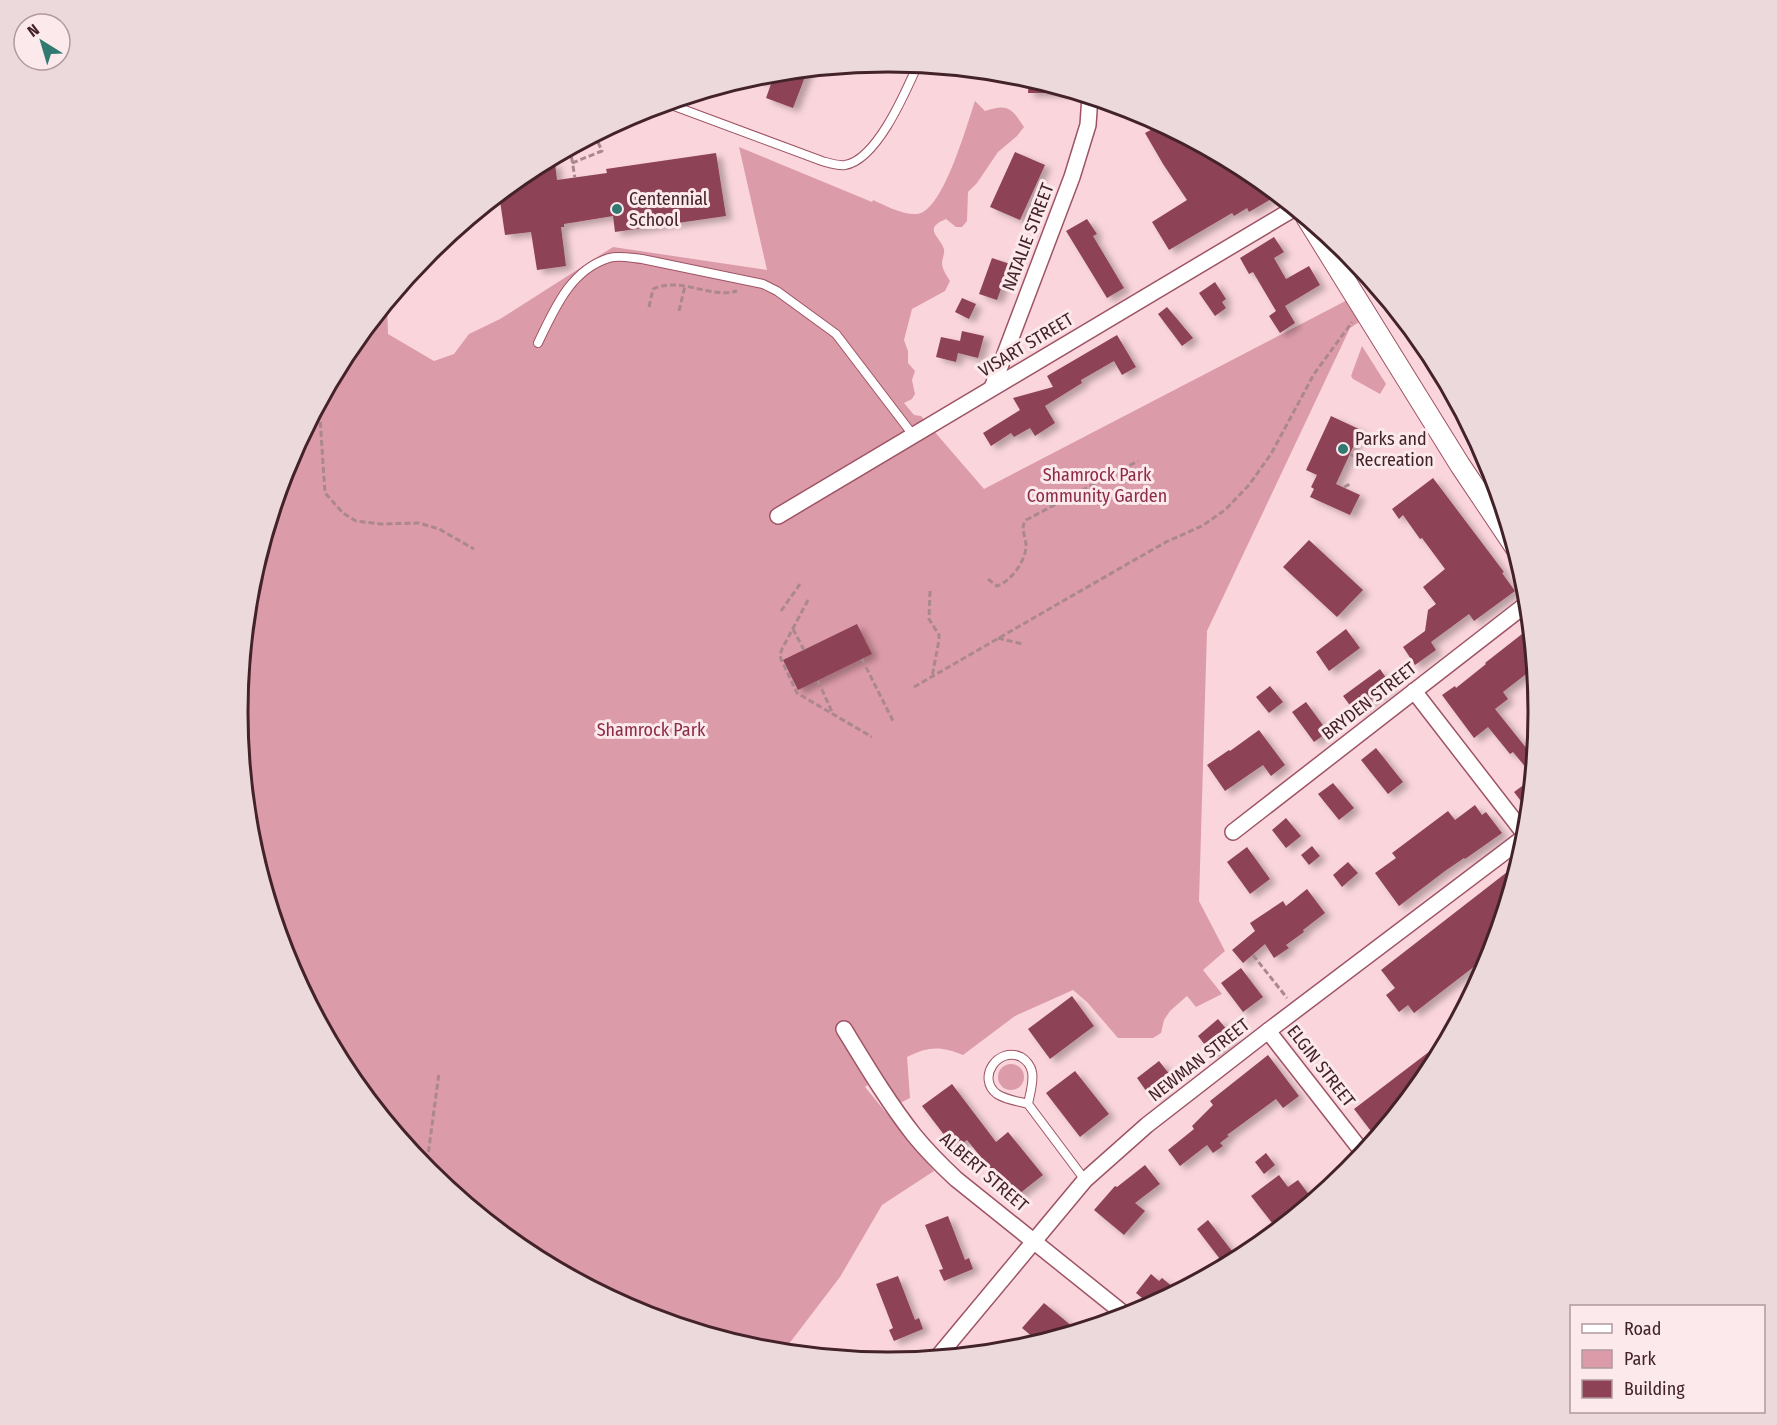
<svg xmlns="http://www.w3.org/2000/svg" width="1777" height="1425" font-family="'Fira Sans Condensed',sans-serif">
<defs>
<filter id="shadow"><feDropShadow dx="6" dy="4" stdDeviation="3" flood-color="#0004"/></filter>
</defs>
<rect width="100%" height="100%" fill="#fad6dc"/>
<g fill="#dc9ba8">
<path d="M975,101L985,111C1007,104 1011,107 1024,127L1017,136L998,152L977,183L968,192L967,221L962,227H956L946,219C922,229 940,236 944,249C945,253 942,259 942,263C942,269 947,276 950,281L945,291L912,309L904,340L908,351V363L915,371L912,380L915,394L912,399L904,403L914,415L921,416L984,489L1355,296L1367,317L1350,328L1207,631L1199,901L1225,951L1203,970L1222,994L1196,1007L1187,996L1170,1011L1164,1020L1161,1033L1153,1038H1118L1087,1002L1073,990L1015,1016L963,1055C941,1046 929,1046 907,1057L910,1098L900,1103L880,1075L865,1087L934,1171L882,1205L840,1277L782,1353C765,1351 752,1351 739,1340L736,1343L639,1314L527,1254L428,1173L347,1074L287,961L250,839L238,712L250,585L287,463L347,351L387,302L388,334L434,361L454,354L469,334L500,319L613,247L767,270L739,147L872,202L873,200C886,206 903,215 917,214C943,212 967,124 975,101Z"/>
<path d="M1362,346L1386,384L1380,394L1353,379L1351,376Z"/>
<circle cx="1011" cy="1077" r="13"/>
</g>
<g fill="#8d4255" filter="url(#shadow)">
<path d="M808,69L793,108L766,98L771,84L753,77L762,74Z"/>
<path d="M1029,78L1069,90L1068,93H1028Z"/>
<path d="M1162,124L1250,171L1264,193L1273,198L1249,212L1247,208L1234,216L1232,213L1169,250L1152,222L1187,200L1163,164L1145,133Z"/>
<path d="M1015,152L1045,165L1020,220L990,207Z"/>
<path d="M716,153L726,216L615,232L613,216L564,224V227H561L566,266L537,270L531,232L505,235L499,194L527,171L536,166L555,163L557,180L607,173L606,169Z"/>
<path d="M1087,219L1097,234L1093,236L1124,288L1107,298L1066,231Z"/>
<path d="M1274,237L1284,252L1274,258L1286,279L1309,266L1320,285L1285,306L1295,323L1280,333L1269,316L1276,311L1253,272L1249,274L1240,258Z"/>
<path d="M992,258L1010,264L997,300L979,294Z"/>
<path d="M1215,282L1226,299L1222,302L1226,308L1215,316L1199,293Z"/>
<path d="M962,298L976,304L969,319L955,312Z"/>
<path d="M1167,307L1193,338L1182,346L1158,314Z"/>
<path d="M962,331L984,336L978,358L958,353L956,362L936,357L941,337L960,341Z"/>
<path d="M1117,335L1136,367L1122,375L1114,361L1081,380L1082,383L1045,406L1055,423L1035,436L1030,428L1014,437L1011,433L991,446L983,433L1020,410L1013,398L1053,387L1047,376Z"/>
<path d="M1331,416L1361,430L1336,484L1360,495L1350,515L1310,497L1314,489L1311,487L1317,475L1306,470Z"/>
<path d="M1433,478L1504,572L1502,573L1515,591L1474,621L1469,614L1431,642L1436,650L1415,665L1403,647L1425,631L1428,610L1436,604L1423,587L1445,569L1422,538L1420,539L1403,515L1399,519L1392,509Z"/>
<path d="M1309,540L1363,590L1337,617L1283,567Z"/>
<path d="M857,624L872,654L798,690L783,660Z"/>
<path d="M1531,627L1535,667L1503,692L1508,699L1495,709L1535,759L1533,776L1513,752L1510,754L1488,727L1474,738L1442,695L1455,686L1456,688L1486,664L1485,663Z"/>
<path d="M1346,629L1360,648L1329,671L1316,652Z"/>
<path d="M1380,669L1391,685L1355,712L1343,696Z"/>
<path d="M1270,686L1283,702L1269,713L1256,697Z"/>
<path d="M1306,702L1328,732L1314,742L1292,712Z"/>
<path d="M1259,730L1285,765L1271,776L1263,765L1225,791L1207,765L1229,750L1230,751Z"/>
<path d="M1376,748L1403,782L1388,794L1361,760Z"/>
<path d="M1533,778L1530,813L1514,792Z"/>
<path d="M1333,783L1354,808L1339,820L1318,794Z"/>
<path d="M1475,805L1482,815L1486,812L1502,833L1465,859L1464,858L1445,871L1399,906L1375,873L1396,858L1392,853L1448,811L1455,820Z"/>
<path d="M1286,818L1301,836L1286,848L1272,830Z"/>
<path d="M1312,846L1320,856L1309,865L1301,855Z"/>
<path d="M1247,847L1270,879L1250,894L1227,862Z"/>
<path d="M1348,862L1358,873L1342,887L1333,875Z"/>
<path d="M1520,862L1493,952L1414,1013L1408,1005L1399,1012L1386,995L1395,988L1381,970Z"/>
<path d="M1307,889L1325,913L1303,930L1304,932L1286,945L1289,948L1274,958L1265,944L1243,963L1232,950L1255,931L1250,923L1283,901L1286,906Z"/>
<path d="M1241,968L1263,997L1243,1012L1221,983Z"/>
<path d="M1072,996L1094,1026L1050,1059L1028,1029Z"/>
<path d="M1218,1019L1233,1037L1212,1054L1198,1036Z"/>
<path d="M1451,1035L1430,1074L1377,1139L1354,1109Z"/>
<path d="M1268,1055L1299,1096L1283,1108L1276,1099L1227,1135L1229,1136L1220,1143L1223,1146L1213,1153L1207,1145L1180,1166L1168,1150L1194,1129L1192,1126L1213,1105L1210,1101Z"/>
<path d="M1159,1061L1171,1076L1163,1084L1165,1088L1154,1097L1151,1093L1149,1095L1137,1078Z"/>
<path d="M1075,1071L1109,1114L1080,1137L1046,1093Z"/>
<path d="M952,1084L996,1142L1008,1132L1043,1175L1014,1198L967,1140L955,1149L922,1106Z"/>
<path d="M1266,1153L1275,1165L1264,1174L1255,1162Z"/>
<path d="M1145,1165L1160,1184L1135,1203L1145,1211L1124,1235L1094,1210L1115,1186L1117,1187Z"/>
<path d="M1279,1175L1288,1187L1298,1180L1313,1200L1276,1228L1251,1196Z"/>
<path d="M948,1216L965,1260L969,1258L973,1269L944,1281L939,1270L943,1269L925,1225Z"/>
<path d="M1208,1220L1239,1260L1226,1267L1197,1229Z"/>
<path d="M1151,1274L1159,1281L1162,1278L1179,1292L1152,1306L1136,1293Z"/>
<path d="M898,1276L915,1320L919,1318L923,1329L894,1341L889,1330L893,1328L876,1284Z"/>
<path d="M1044,1303L1079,1332L1040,1343L1022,1328Z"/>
</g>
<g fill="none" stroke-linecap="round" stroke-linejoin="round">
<g stroke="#9e5465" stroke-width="10">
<g id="service">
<path d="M666,103L822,161C829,163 837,166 845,165C877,160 906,91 918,64"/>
<path d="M538,343C554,310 570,270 609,258C619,255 631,258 642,259L763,284L777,291L836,334L913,435"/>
<path d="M1028,1104C1018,1101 1006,1100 997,1094C976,1078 998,1046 1021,1057C1026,1060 1031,1066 1032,1072C1034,1081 1030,1094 1028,1104L1085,1180"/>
</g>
</g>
<g stroke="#9e5465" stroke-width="18">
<g id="minor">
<path d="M992,388L1072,177L1088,125L1090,96"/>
<path d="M778,516L1295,208"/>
<path d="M1414,691L1527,837"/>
<path d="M1233,832L1529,602"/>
<path d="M844,1029C866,1065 888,1102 914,1135C927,1151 941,1165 956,1179L1128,1317"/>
<path d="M1268,1031L1364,1154"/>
<path d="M936,1359L1085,1180L1147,1125L1268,1031L1527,835"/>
</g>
</g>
<g stroke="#9e5465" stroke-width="22">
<path id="tertiary" d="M1306,217L1460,465L1515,547"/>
</g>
<g stroke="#ab888f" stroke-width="3" stroke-dasharray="6 3" stroke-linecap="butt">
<path d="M570,148L575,178"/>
<path d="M572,163L602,151L597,140L593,136"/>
<path d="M649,307L653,289C680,276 710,299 737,291"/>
<path d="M679,311L685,286"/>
<path d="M319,404L325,493L343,513L356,521L381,524L419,523L439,529L474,549"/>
<path d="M1350,454L1363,460"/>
<path d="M1344,487L1352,483"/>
<path d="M988,579L997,586C1011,581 1024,563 1026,548C1027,538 1019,528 1026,520L1138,461"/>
<path d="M930,591L929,619L939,635V640L932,677"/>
<path d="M808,600L782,649L780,655L781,659L797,693L872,737"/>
<path d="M781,611L800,584"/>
<path d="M793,629L804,650"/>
<path d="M998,638L1022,644"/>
<path d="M862,659L893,721"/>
<path d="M818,681L833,714"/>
<path d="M914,687L1129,563L1166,542L1202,526L1225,510L1249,485L1271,454L1314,374L1352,322"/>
<path d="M1253,955L1287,998"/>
<path d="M426,1170L439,1073"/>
</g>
<use href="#service" stroke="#fff" stroke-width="8"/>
<use href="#minor" stroke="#fff" stroke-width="15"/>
<use href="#tertiary" stroke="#fff" stroke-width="20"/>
</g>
<g fill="#327972" stroke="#fbe9ec" stroke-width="2">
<circle cx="617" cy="209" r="6"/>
<circle cx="1343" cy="449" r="6"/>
</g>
<g text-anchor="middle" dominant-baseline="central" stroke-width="6" stroke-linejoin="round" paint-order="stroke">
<g font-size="18" fill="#43222a" stroke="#fbe9ec" text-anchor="start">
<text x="629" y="199">Centennial<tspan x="629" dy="21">School</tspan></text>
<text x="1355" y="439">Parks and<tspan x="1355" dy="21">Recreation</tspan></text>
</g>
<g font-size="18" fill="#43222a" stroke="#fbe9ec">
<text transform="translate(1028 237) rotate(-69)">NATALIE STREET</text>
<text transform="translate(1026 345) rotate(-31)">VISART STREET</text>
<text transform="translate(1369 701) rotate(-38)">BRYDEN STREET</text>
<text transform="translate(1199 1060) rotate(-38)">NEWMAN STREET</text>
<text transform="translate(1321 1066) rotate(52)">ELGIN STREET</text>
<text transform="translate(984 1172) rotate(41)">ALBERT STREET</text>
</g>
<g font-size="18" fill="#8c2b48" stroke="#fbe9ec">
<text x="1097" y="475">Shamrock Park<tspan x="1097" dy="21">Community Garden</tspan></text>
<text x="651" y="730">Shamrock Park</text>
</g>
</g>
<path d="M0 0H1777V1425H0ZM248 712a640 640 0 1 1 1280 0a640 640 0 1 1-1280 0Z" fill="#ecd9dc" fill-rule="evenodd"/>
<path fill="none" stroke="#43222a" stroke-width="3" d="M248 712a640 640 0 1 1 1280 0a640 640 0 1 1-1280 0Z"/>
<rect x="1570" y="1305" width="195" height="108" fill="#fbe9ec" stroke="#b1999e" stroke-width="1.5"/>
<rect x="1582" y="1324" width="30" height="9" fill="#ffffff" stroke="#b1999e" stroke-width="1.5"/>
<text x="1624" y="1335" font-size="18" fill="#43222a">Road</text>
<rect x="1582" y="1350" width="30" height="18" fill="#dc9ba8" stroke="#b1999e" stroke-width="1.5"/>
<text x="1624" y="1365" font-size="18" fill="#43222a">Park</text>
<rect x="1582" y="1380" width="30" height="18" fill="#8d4255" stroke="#b1999e" stroke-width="1.5"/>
<text x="1624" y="1395" font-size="18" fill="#43222a">Building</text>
<g transform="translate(42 42) rotate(323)"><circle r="28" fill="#fbe9ec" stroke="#b1999e" stroke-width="1.5"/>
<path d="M0-4.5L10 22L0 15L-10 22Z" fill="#327972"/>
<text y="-9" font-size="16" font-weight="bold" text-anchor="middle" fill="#43222a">N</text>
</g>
</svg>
